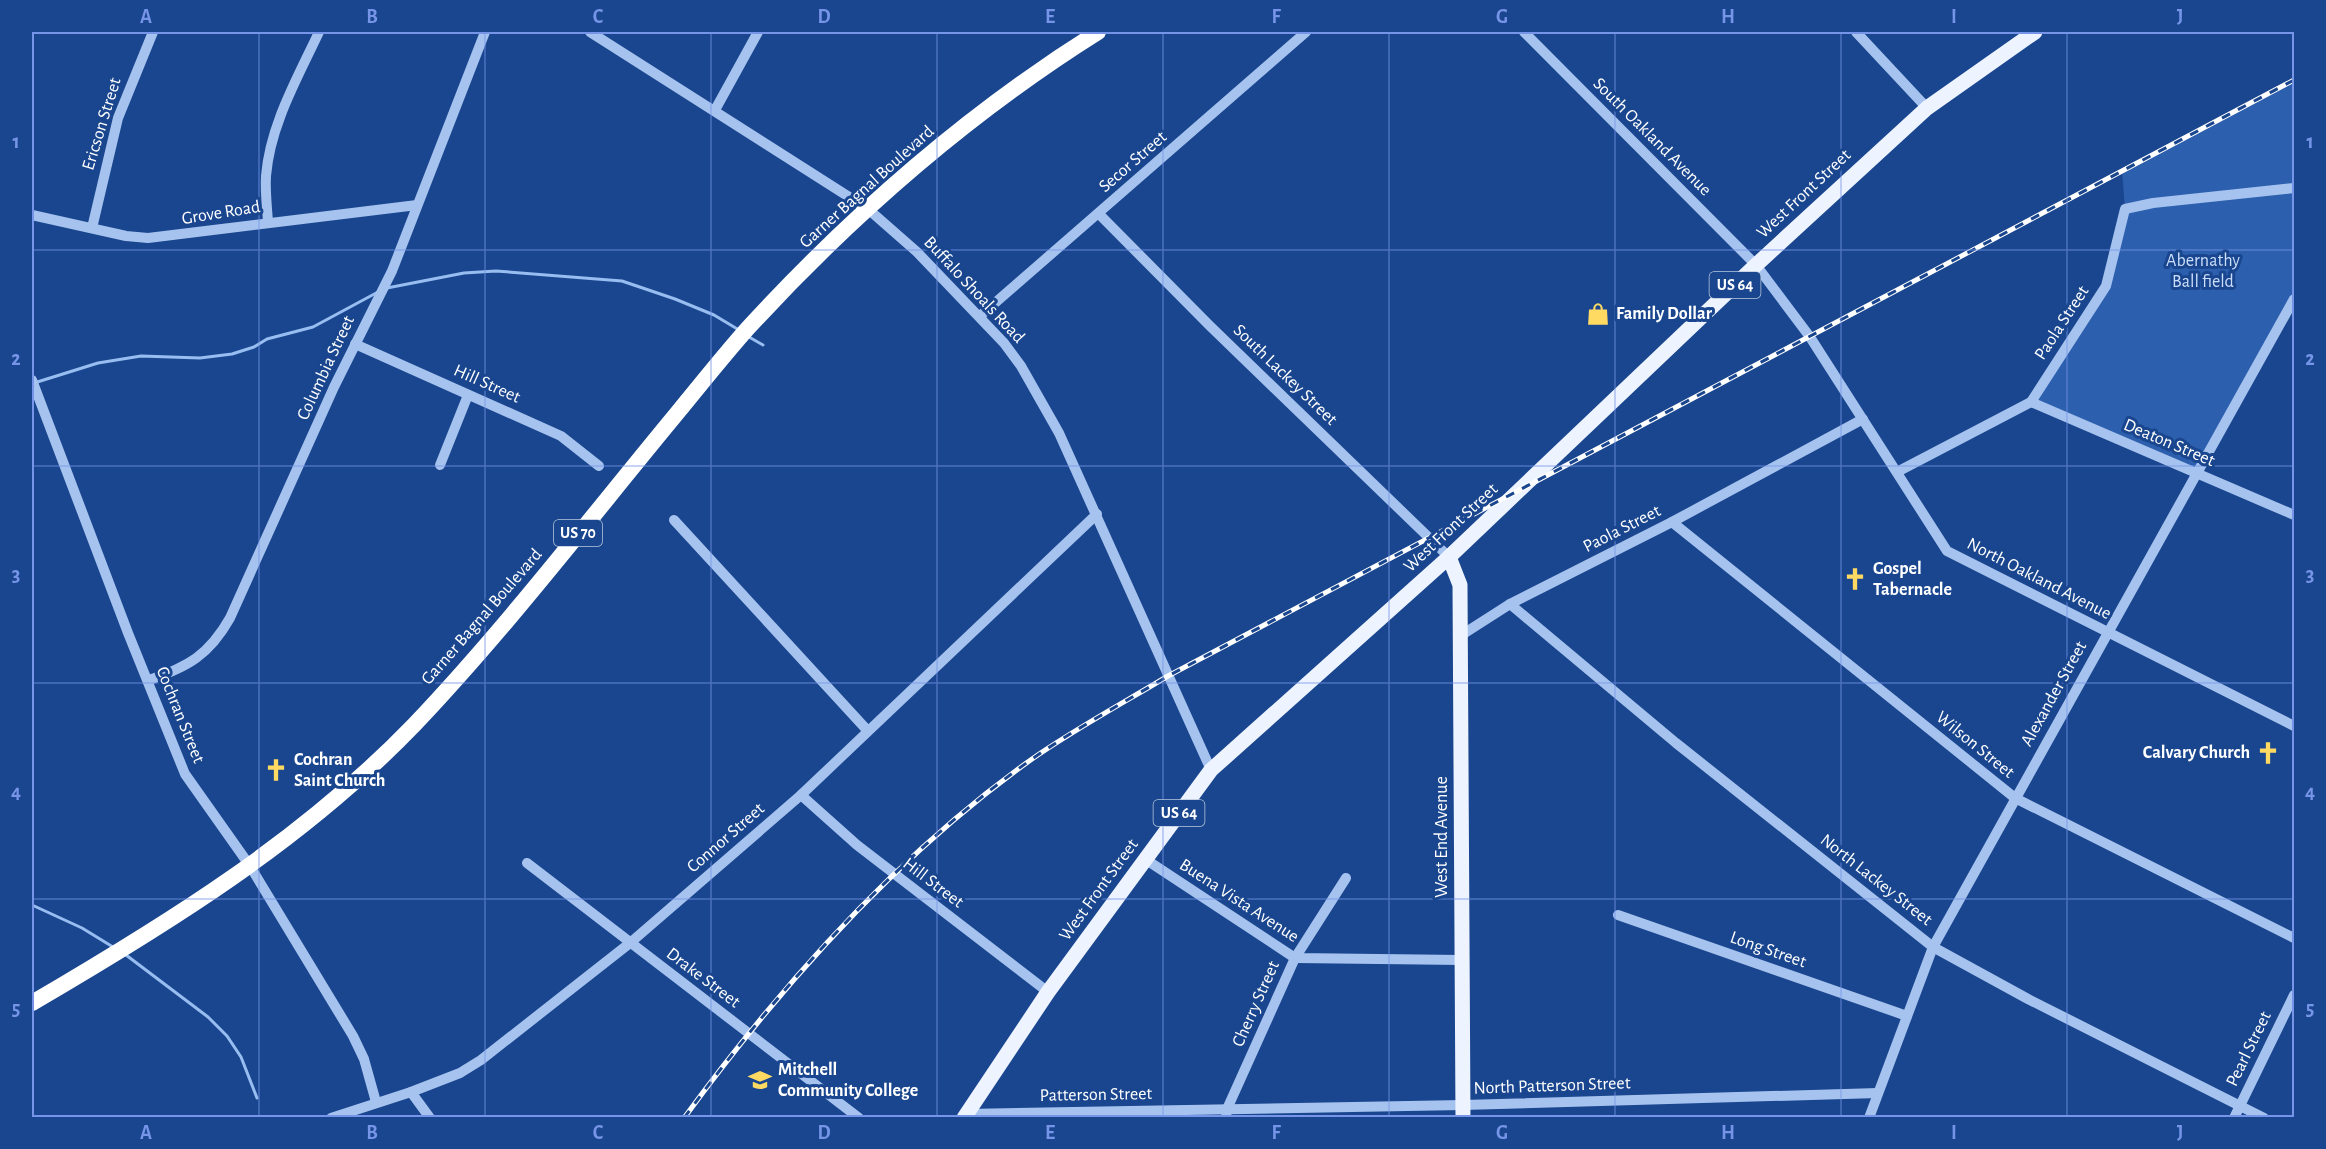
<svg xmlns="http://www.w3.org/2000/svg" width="2326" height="1149" font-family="'Alegreya Sans',sans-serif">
<rect width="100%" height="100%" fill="#19468e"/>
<path fill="#2c5fad" d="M2294,80V299L2197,473L2031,402L2106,286L2125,209L2122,170Z"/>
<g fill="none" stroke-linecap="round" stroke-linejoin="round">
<g stroke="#98bdf1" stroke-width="3">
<path d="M387,288L464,273L496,271L622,281L675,299L714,315L739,330"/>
<path d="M749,337L763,345"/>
<path d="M34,383L98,363L141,356L200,358L232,354L254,347L267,339L313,327L378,292"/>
<path d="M32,905L82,928L113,947"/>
<path d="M126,955L208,1017L227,1036L241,1057L257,1098"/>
</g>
<g stroke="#a6c3ef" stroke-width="10">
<path d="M590,32L868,209L917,252L1004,343L1021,366L1059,433L1211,770"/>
<path d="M1524,32L1756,265L1810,337L1947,551L2294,726"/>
<path d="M1856,32L1927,108"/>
<path d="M715,110L758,32"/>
<path d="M1099,214L1210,326L1449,557"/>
<path d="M32,215L126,236L148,238L417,205"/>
<path d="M268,222C267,207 265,191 266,176C270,125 298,77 319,32"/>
<path d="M92,228L118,118L153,32"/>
<path d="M980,316L1306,32"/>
<path d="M355,344L561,436L599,466"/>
<path d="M32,380L128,633L185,774L250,866L353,1036L364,1059L376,1102"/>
<path d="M2031,402L2294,515"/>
<path d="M440,465L468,395"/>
<path d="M1897,472L2031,402L2106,286L2125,209L2153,203L2294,188"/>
<path d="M674,520L867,730"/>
<path d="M1672,522L2015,798L2294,938"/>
<path d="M1510,604L1676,743L1933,947L2028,999L2264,1118"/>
<path d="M1460,636L1510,604L1672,522L1863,419"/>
<path d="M149,680C188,667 209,655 230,618L334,387L392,271L485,32"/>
<path d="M801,795L857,845L1048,992"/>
<path d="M1145,859L1295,958L1462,960"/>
<path d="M527,863L859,1118"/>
<path d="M1618,915L1907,1016"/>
<path d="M411,1092L430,1118"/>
<path d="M966,1114L1463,1105L1878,1093"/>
<path d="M331,1118L411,1092L460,1073L481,1060L630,943L801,795L1097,514"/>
<path d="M1226,1118L1227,1109L1295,958L1346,878"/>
<path d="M1869,1118L1933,947L2294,299"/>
<path d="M2234,1118L2294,995"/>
</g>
<g stroke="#edf3ff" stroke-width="15">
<path d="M1449,557L1460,585L1463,1118"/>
<path d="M964,1118L1048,992L1211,770L1449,557L1756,265L1927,108L2035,32"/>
</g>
<path stroke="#fff" stroke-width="16" d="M32,1003C169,923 303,840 414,725C508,626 591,517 678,412C701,384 724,355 748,328C851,216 969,113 1098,32"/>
<g stroke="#fff" stroke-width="5">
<path id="rail" d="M684,1118C782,984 897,855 1032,759C1075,729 1123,703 1168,676L2294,80"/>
</g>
<use href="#rail" stroke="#19468e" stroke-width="3" stroke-dasharray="9" stroke-linecap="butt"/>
</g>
<path fill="none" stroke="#7795e8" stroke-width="1.5" stroke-opacity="0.55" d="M259,32V1118M485,32V1118M711,32V1118M937,32V1118M1163,32V1118M1389,32V1118M1615,32V1118M1841,32V1118M2067,32V1118M32,250H2294M32,466H2294M32,683H2294M32,899H2294"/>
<defs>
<g id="shop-bare" transform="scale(1.8)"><path d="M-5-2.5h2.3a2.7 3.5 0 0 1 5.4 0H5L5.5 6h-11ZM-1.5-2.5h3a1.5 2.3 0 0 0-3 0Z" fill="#ffda63" stroke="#19468e" stroke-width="2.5" paint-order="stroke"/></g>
<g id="church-bare" transform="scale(1.8)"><path d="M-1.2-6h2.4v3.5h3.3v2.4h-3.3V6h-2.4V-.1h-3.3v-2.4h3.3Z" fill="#ffda63" stroke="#19468e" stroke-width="2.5" paint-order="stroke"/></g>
<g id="university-bare" transform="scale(1.8)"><path d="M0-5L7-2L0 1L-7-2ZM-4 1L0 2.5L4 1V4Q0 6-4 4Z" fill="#ffda63" stroke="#19468e" stroke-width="2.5" paint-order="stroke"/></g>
</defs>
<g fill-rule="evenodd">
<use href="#shop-bare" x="1598" y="314"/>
<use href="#church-bare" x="1855" y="579"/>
<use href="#church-bare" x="2268" y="753"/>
<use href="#church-bare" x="276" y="770"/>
<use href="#university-bare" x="760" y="1080"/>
</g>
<g text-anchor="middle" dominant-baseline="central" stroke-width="6" stroke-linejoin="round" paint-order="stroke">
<g fill="#19468e" stroke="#bac8dd" stroke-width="1.5">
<rect x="1709.5" y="272" width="51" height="26" rx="4.5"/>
<rect x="554" y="520" width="48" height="26" rx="4.5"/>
<rect x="1153.5" y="800" width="51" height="26" rx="4.5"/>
</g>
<g font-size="16" font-weight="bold" fill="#fff">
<text x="1735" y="285">US 64</text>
<text x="578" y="533">US 70</text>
<text x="1179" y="813">US 64</text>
</g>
<g font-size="18" fill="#fff" stroke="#19468e">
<text transform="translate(102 124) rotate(-73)">Ericson Street</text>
<text transform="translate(1652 137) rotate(45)">South Oakland Avenue</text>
<text transform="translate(1133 162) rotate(-41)">Secor Street</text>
<text transform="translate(867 187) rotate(-42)">Garner Bagnal Boulevard</text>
<text transform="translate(1804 194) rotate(-43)">West Front Street</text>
<text transform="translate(221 213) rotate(-9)">Grove Road</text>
<text transform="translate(974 290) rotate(47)">Buffalo Shoals Road</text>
<text transform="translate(2062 323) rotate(-57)">Paola Street</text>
<text transform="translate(326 368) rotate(-65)">Columbia Street</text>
<text transform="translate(1285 375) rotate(44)">South Lackey Street</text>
<text transform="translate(487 384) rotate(24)">Hill Street</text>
<text transform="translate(2169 443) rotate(23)">Deaton Street</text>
<text transform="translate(1451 528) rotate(-43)">West Front Street</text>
<text transform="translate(1622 529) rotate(-27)">Paola Street</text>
<text transform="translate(2039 579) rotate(27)">North Oakland Avenue</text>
<text transform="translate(482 617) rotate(-49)">Garner Bagnal Boulevard</text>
<text transform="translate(2054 694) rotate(-61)">Alexander Street</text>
<text transform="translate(180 715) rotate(68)">Cochran Street</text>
<text transform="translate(1975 745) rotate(39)">Wilson Street</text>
<text transform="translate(1442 837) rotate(-90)">West End Avenue</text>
<text transform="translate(726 838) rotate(-41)">Connor Street</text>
<text transform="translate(1876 880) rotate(38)">North Lackey Street</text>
<text transform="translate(933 883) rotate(37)">Hill Street</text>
<text transform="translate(1099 890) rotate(-54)">West Front Street</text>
<text transform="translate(1239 901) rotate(33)">Buena Vista Avenue</text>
<text transform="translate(1768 950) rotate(19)">Long Street</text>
<text transform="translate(703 978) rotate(37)">Drake Street</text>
<text transform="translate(1256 1004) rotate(-66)">Cherry Street</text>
<text transform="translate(2249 1049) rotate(-64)">Pearl Street</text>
<text transform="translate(1552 1086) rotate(-2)">North Patterson Street</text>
<text transform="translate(1096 1095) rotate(-1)">Patterson Street</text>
</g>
<g font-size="18" fill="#ccdffa" stroke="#19468e">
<text x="2203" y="261">Abernathy<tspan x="2203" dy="21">Ball field</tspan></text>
</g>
<g font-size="18" font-weight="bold" fill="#fff" stroke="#19468e" text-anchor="start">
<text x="1616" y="314">Family Dollar</text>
<text x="1873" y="569">Gospel<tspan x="1873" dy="21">Tabernacle</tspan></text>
<text x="2250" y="753" text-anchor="end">Calvary Church</text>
<text x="294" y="760">Cochran<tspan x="294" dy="21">Saint Church</tspan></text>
<text x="778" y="1070">Mitchell<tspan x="778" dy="21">Community College</tspan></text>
</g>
</g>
<rect width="2326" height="1149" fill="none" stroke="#19468e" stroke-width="66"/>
<rect x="33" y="33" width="2260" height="1083" fill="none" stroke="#7795e8" stroke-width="2"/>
<g font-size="20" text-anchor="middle" font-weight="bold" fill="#7795e8">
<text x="146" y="23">A</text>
<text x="372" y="23">B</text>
<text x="598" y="23">C</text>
<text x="824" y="23">D</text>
<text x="1050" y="23">E</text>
<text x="1276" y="23">F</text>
<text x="1502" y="23">G</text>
<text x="1728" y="23">H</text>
<text x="1954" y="23">I</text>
<text x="2180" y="23">J</text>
<text x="16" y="148">1</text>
<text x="2310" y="148">1</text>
<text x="16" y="365">2</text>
<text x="2310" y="365">2</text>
<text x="16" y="581">3</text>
<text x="2310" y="581">3</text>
<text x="16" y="798">4</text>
<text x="2310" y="798">4</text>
<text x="16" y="1015">5</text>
<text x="2310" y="1015">5</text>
<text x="146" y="1139">A</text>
<text x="372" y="1139">B</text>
<text x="598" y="1139">C</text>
<text x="824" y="1139">D</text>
<text x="1050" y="1139">E</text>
<text x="1276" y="1139">F</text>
<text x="1502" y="1139">G</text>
<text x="1728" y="1139">H</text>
<text x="1954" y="1139">I</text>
<text x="2180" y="1139">J</text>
</g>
</svg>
